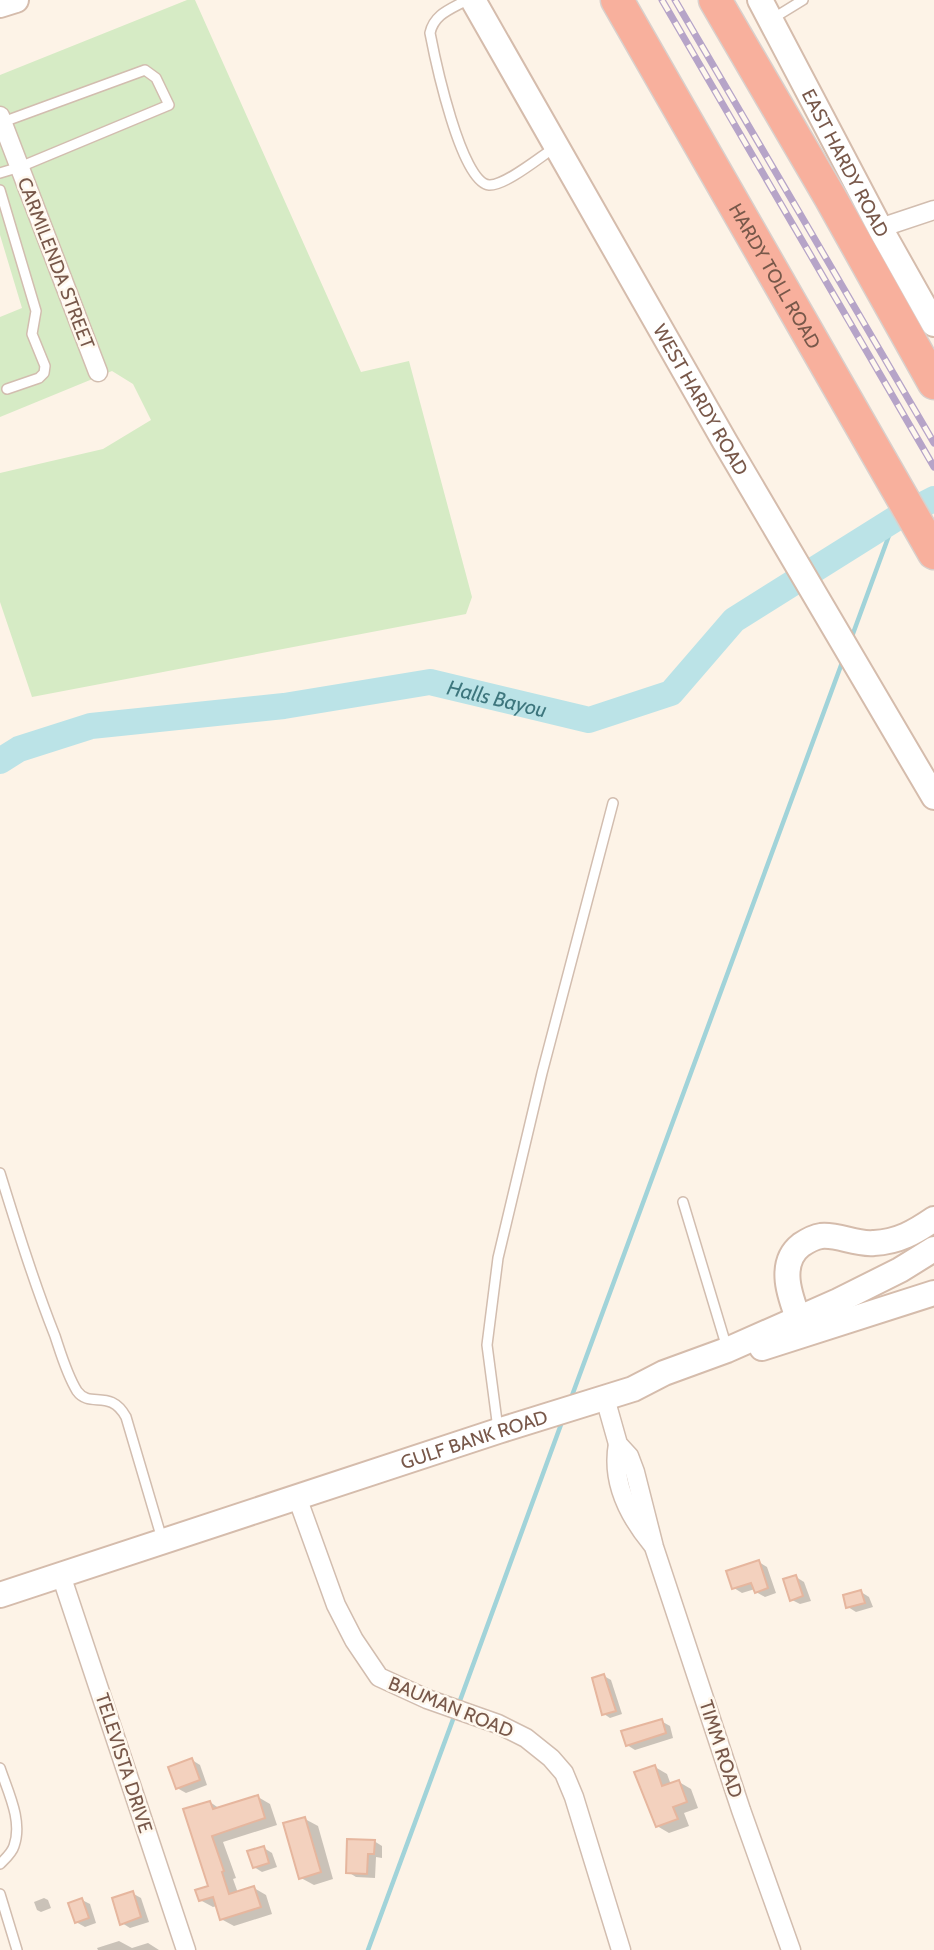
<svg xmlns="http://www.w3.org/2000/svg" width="934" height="1950" font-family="Cabin,sans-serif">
<rect width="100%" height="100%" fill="#fdf3e7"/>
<path fill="#d6ebc5" d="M187,0H195L361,372L409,361L472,597L466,614L32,697L0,602V473L103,449L151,420L133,384L112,371L0,417V317L22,308L0,235V75Z"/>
<g fill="#0003">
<path d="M759,1562L767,1567L776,1593L765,1597L756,1592L755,1589L742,1593L734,1588Z"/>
<path d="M796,1577L804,1582L811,1601L800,1604L792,1600Z"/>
<path d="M861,1592L869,1597L873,1607L856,1612L848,1607Z"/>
<path d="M604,1676L611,1680L622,1714L610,1718L604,1714Z"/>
<path d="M661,1721L670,1726L673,1738L635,1750L627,1745Z"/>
<path d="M192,1760L200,1765L207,1785L186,1793L177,1788Z"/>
<path d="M655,1767L667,1774L671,1785L679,1782L691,1789L698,1808L684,1813L689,1826L669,1833L657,1826Z"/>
<path d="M258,1797L270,1804L277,1825L223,1842L236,1878L233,1879L238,1893L254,1888L266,1895L272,1914L234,1926L221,1919L217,1906L213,1907L200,1900L211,1887L210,1802L220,1809Z"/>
<path d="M305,1819L318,1826L333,1879L314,1885L301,1878Z"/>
<path d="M374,1841L382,1846V1858L376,1857L375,1878L356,1877L348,1872Z"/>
<path d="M264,1848L272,1853L277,1867L262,1872L254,1867Z"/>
<path d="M132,1893L141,1898L149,1922L130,1928L122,1923Z"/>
<path d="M44,1898L48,1900L51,1908L41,1912L37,1910L34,1902Z"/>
<path d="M82,1900L90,1904L96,1923L85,1927L76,1922Z"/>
<path d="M119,1941L132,1948L148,1943L159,1950H98L97,1948Z"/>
</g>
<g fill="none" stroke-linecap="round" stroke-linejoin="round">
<g stroke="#a1d3d9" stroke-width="4.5">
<path d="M851,639L895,519"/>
<path d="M570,1401L843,660"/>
<path d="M458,1706L563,1419"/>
<path d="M368,1950L455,1714"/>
</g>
<path stroke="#bbe3e7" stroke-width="26" id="s1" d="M0,761L19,749L91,726L284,706L430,682L589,720L671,693L734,620L895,519L934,499"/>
</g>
<g fill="#f3d1be" stroke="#e6b69e" stroke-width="2">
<path d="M759,1560L768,1588L755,1593L751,1583L732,1589L726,1571Z"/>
<path d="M796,1575L803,1596L790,1601L783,1579Z"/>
<path d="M861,1590L865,1603L846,1608L843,1595Z"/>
<path d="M604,1674L616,1711L602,1715L592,1678Z"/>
<path d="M662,1719L666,1733L626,1746L621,1731Z"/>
<path d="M192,1758L200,1780L176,1789L168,1767Z"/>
<path d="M655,1765L662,1786L679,1780L687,1802L673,1807L678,1819L656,1827L634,1772Z"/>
<path d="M258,1795L265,1818L212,1836L224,1871L222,1872L229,1894L254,1886L261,1907L220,1920L213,1897L199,1901L195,1890L208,1886L183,1809L210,1801L213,1809Z"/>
<path d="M305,1817L321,1872L299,1879L283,1823Z"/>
<path d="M347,1839L375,1840L374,1854H368L367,1874L346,1873Z"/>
<path d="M264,1846L269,1863L253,1868L247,1851Z"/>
<path d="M133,1891L141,1917L120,1925L112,1898Z"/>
<path d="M82,1898L89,1918L75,1923L68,1903Z"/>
</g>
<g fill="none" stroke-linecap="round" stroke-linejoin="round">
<g stroke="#d2bdaf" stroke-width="12">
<g id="lane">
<path d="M467,0C451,9 434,14 430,33C435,59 461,183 489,185C505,186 540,157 554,148"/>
<path d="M772,19L803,0"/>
<path d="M0,173L20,167L169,105L156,78L145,70L3,122"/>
<path d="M0,190L36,311L32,334L45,366L44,373L39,378L7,389"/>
<path d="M0,1173C17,1228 34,1283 55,1336C61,1354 67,1375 77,1391C90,1409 110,1388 126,1417L162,1539"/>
<path d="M683,1202L727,1348"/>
<path d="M498,1429L487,1345L498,1258L542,1073L613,803"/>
<path d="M0,1768C8,1792 23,1821 14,1846C12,1853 5,1859 0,1864"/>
<path d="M0,1894L17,1950"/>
</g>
</g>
<g stroke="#d2bdaf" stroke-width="21">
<g id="street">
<path d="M0,116L98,372"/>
<path d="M880,228L934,210"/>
<path d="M605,1398L618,1444L629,1456L635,1472L654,1547L741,1810L791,1950"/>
<path d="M618,1444C611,1482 628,1515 652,1544"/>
<path d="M297,1497L336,1605L354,1640L379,1677L427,1699L498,1724L526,1738L551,1758L564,1773L574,1797L621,1950"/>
<path d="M61,1575L186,1950"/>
</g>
</g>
<g stroke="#d5bcac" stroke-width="28">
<g id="secondary">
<path id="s2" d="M473,0L725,442L934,797"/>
<path id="s3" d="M760,0L880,228L934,324"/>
<path d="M0,5L16,0"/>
<path d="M803,1331C794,1306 774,1266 801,1245C807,1241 814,1237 821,1236C838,1234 856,1245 874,1243C898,1242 915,1232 934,1219"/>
<path d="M762,1348L934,1293"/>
<path id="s4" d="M0,1595L498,1431L633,1389L664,1373L727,1350L838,1301L900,1270L934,1249"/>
</g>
</g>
<g stroke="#d9d0cc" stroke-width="35">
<g id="highway">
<path id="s5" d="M617,0L934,553"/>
<path d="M715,0L830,197L934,383"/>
</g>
</g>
<use href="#lane" stroke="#fff" stroke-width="9"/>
<use href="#street" stroke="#fff" stroke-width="18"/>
<use href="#secondary" stroke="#fff" stroke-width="24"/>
<use href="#highway" stroke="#f8b09d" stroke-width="32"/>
<g stroke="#b6a4c8" stroke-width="7">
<g id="rail">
<path d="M662,0L934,467"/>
<path d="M675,0L934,443"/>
</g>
</g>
<use href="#rail" stroke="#fff8ee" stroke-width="4.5" stroke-dasharray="13" stroke-linecap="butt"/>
</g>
<g text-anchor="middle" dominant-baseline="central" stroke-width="5" stroke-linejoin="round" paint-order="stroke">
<g font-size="19" fill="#78584a" stroke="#fff8ee">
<text stroke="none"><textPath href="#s3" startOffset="184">EAST HARDY ROAD</textPath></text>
<text transform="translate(56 263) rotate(69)">CARMILENDA STREET</text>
<text stroke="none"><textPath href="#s5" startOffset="318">HARDY TOLL ROAD</textPath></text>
<text stroke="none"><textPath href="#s2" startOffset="460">WEST HARDY ROAD</textPath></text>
<text stroke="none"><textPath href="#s4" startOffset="499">GULF BANK ROAD</textPath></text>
<text transform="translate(451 1707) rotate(22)">BAUMAN ROAD</text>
<text transform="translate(721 1749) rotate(72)">TIMM ROAD</text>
<text transform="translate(124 1763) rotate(72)">TELEVISTA DRIVE</text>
</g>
<g font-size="21" font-style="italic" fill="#3d767d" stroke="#fff8ee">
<text stroke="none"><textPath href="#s1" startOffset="509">Halls Bayou</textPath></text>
</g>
</g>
</svg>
